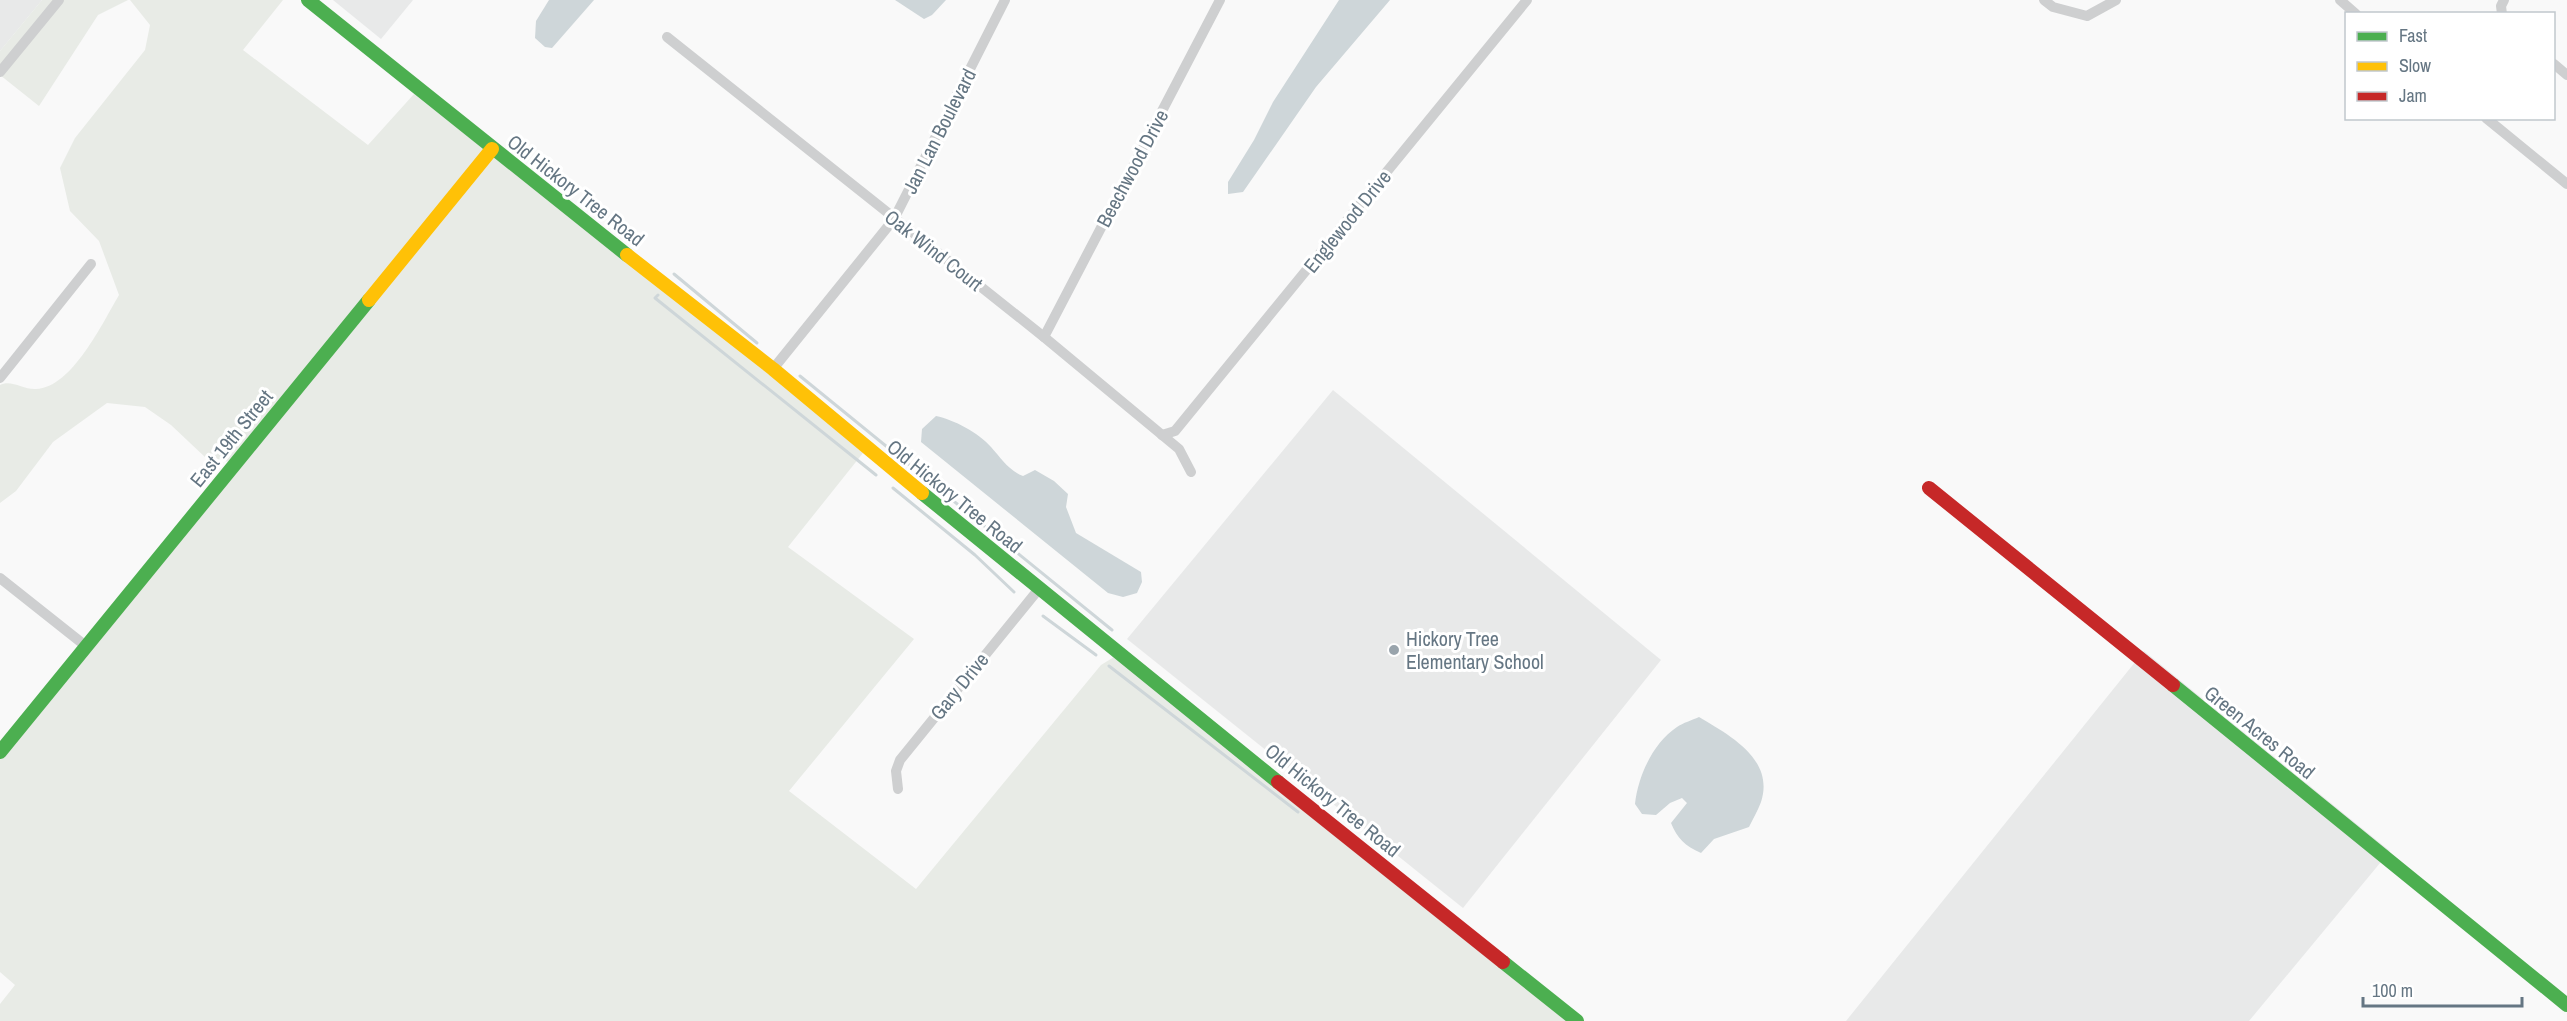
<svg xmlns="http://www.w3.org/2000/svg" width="2567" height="1021" font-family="'Archivo Narrow',sans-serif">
<rect width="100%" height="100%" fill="#f9f9f9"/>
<g fill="#e8e9e9">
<path d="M0,0H42L0,51Z"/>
<path d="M333,0H413L381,39Z"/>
<path d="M1333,390L1661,660L1463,908L1127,639Z"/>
<path d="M2144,651L2390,851L2249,1021H1846Z"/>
</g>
<g fill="#e8ebe6">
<path d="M42,0H128L98,15L39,106L0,75V51Z"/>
<path d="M130,0H283L243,50L368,145L414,94L769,373L863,453L788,547L914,639L789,791L916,889L1101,665L1114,657L1569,1021H0V1004L15,985L0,972V745L230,462L206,458L171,425L145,407L107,403L53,442L16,491L0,503V385C11,379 24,390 36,389C72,388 103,322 119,295L99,241L70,211L60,168L75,138L145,50L150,25Z"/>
</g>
<g fill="#ced6d9">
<path d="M549,0H594L552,48L545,47L535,38L536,21Z"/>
<path d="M895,0H946L932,15L924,19Z"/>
<path d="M1339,0H1390L1316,87L1243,192L1228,194V182L1254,140L1273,102Z"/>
<path d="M936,416C954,420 978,432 991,447C1001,458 1008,470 1023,476L1035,470L1054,481L1068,494L1066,507L1076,533L1141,572L1142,582L1137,593L1123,597L1108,593L921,442L922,429Z"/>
<path d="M1699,717C1729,735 1775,759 1761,802C1758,810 1753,819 1749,827L1714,839L1701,853C1685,846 1677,838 1671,823L1687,803L1682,798L1670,803L1656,815L1642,814L1635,804C1638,776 1653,743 1677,727C1683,723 1692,720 1699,717Z"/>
</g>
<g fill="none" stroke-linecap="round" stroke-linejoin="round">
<g stroke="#ced6d9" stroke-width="3">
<path d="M674,274L757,343"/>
<path d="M658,295L655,298L876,475"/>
<path d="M800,376L1112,630"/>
<path d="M893,488L975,555L1014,592"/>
<path d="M1043,616L1096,655"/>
<path d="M1109,666L1298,812"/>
</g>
<g stroke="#cecfd0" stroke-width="10">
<path d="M2044,0L2053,7L2087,16L2116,0"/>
<path d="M2340,0L2356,14"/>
<path d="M2502,14L2501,6L2504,0"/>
<path d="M667,37L1044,337L1179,449L1191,472"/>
<path d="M2554,64L2567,75"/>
<path d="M0,72L59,0"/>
<path d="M2486,118L2567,184"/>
<path d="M1044,337L1220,0"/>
<path d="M773,369L894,219L1005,0"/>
<path d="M0,378L91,264"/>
<path d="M1162,435L1175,431L1527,0"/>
<path d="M0,578L87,647"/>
<path d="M898,789L896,771L900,760L1038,590"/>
</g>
<g stroke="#4caf50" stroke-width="14">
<path d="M308,0L627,255"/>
<path d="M922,493L1278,782"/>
<path d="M2173,685L2567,1005"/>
<path d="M0,752L369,300"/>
<path d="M1503,962L1577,1021"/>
</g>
<g stroke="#ffc107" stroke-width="14">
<path d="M627,255L773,369L922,493"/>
<path d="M369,300L492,149"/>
</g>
<g stroke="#c62828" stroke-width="14">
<path d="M1929,488L2173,685"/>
<path d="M1278,782L1503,962"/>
</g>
</g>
<circle fill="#99a4ac" stroke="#fff" stroke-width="2" cx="1394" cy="650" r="6"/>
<g text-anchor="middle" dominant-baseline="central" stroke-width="6" stroke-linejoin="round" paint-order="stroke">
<g font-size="20" fill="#657683" stroke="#fff">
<text transform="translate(939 131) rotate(-63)">Jan Lan Boulevard</text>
<text transform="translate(1132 168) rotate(-62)">Beechwood Drive</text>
<text transform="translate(576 190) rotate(38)">Old Hickory Tree Road</text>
<text transform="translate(1347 221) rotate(-51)">Englewood Drive</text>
<text transform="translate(934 250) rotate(38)">Oak Wind Court</text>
<text transform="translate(231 438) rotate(-51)">East 19th Street</text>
<text transform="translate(955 496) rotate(39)">Old Hickory Tree Road</text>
<text transform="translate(959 686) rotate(-51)">Gary Drive</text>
<text transform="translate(2260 732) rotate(39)">Green Acres Road</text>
<text transform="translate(1333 800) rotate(39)">Old Hickory Tree Road</text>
</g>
<g font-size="20" fill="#657683" stroke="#fff" text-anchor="start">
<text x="1406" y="638">Hickory Tree<tspan x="1406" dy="23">Elementary School</tspan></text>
</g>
</g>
<rect x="2345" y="12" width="210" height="108" fill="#ffffff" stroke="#c1c8cd" stroke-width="1.5"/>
<rect x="2357" y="32" width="30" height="9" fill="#4caf50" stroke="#c1c8cd" stroke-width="1.5"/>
<text x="2399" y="42" font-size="18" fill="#657683">Fast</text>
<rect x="2357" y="62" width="30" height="9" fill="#ffc107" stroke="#c1c8cd" stroke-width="1.5"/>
<text x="2399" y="72" font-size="18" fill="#657683">Slow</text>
<rect x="2357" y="92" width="30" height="9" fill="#c62828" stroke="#c1c8cd" stroke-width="1.5"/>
<text x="2399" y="102" font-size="18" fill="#657683">Jam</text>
<path d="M2363 997v9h159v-9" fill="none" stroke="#657683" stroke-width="3"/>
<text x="2372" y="997" font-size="18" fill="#657683" stroke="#ffffff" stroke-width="4.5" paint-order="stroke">100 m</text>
</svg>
